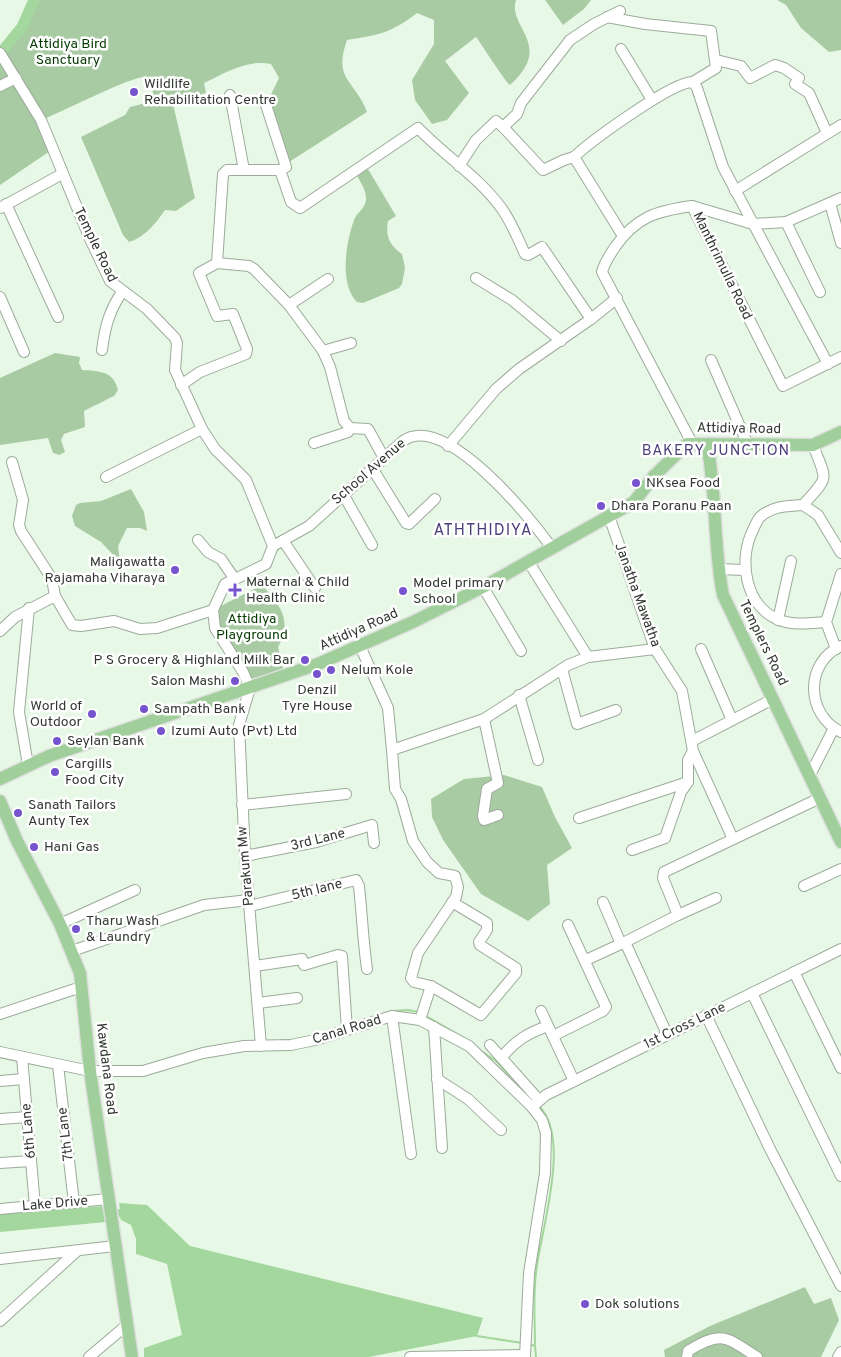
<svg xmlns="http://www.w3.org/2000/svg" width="841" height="1357" font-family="Overpass,sans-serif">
<rect width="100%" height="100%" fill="#e8f8e6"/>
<g fill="#a9cba4">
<path d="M34,0H516C507,27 555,45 510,85C506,83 482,45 476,37L445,61L469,93L447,120L432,124L415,100L412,80L434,44V20L417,13C391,33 379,35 347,40C333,81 354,78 367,112L286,164L266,105L279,78L271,64C247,59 225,73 204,83L206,93L173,104L195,198L176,211L165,210C157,222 144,238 129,242L123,235L81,137L125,115L130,107L146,103L153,95L152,86L148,77C136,73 61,113 41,120L53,149L0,185V53C17,43 26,18 34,0Z"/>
<path d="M545,0H591L584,9L563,25Z"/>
<path d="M777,0H841V50L829,52L801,28L786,5Z"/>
<path d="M365,164L396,216L388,221C385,236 390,246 402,254L405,268L402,284L399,288L363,303L357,302C339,284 346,242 354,220C357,212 365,209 366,200C367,191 359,179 354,171Z"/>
<path d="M55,353L80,357L79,363L82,370C99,371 114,371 118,390L114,396L84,411L85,427L64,434L61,440L65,452L59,455L53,453L48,438L0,445V378Z"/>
<path d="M131,489L144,512L147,531L140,528H127L118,546L120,562L101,542L75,526L72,516L76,505L80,503L101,501Z"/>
<path d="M262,585C280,605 293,620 278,647L285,677L250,688L228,650L213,610Z"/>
<path d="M504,775L542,787L555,817L572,848L547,865L550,904L528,921L481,894L443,840L432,817L431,799L464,779Z"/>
<path d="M805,1287L814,1304L831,1298L839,1320L821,1357H665L664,1350L710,1326Z"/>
</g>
<path fill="#a4d79d" d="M119,1203L147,1205L190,1246L483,1318L477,1336L369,1357H144V1348L182,1335L167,1264L136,1254V1239L131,1225L121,1220L120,1217L106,1218V1222L0,1232V1214L104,1206L106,1212L120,1209Z"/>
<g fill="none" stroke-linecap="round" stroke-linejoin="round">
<g stroke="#a4d79d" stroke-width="2">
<path d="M393,1011L408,1010L418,1012"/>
<path d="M424,1015L466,1039"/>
<path d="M477,1048L496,1061L523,1090"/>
<path d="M477,1336L522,1343"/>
<path d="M529,1344L535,1346L536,1357"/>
<path d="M535,1346C535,1322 533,1297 536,1273C540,1232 572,1139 539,1106"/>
</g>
<path stroke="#a4d79d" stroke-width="11" d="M0,54L22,27L34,0"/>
<g stroke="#9cab9a" stroke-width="12">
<g id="minor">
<path d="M607,17L645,24L711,31L716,68L693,82"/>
<path d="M621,49L652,100"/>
<path d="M0,53L41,120L90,239L110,281L147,309L175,338L177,343L175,370L202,429L215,449L246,480L273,546L266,564L225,584L213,610L215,628L243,672L250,688L239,725L245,856L261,1046"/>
<path d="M716,60L741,66L750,78L775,65L784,68L799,78L795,84L809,93L827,133"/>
<path d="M0,86L16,78"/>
<path d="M230,95L244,170"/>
<path d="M503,127L543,170L564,160L574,157"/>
<path d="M459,166L476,140L496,121L503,127L517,114L521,103L570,40L594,24L620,11"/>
<path d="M280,170L291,202L300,208L418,128C445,156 480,178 502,209C512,223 518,239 525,254L528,255L542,247L591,319"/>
<path d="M735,191L841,125"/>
<path d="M830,203L841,243"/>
<path d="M6,204L58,317"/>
<path d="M692,206L753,224L786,222L820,292"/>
<path d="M0,208L62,174"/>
<path d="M786,222L841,198"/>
<path d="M623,236L574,157C591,141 673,81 693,82L697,88L723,167L828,364"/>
<path d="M217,263L223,174L227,170H280L286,167L266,105"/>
<path d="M476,278L512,300L561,341"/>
<path d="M0,297L24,352"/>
<path d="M289,305L328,279"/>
<path d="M102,350C105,327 109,311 122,292"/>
<path d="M323,351L351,343"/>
<path d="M711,360L748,445"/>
<path d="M181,385L200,372L246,354L247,349L233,314L217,316L199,273L217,263L249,266L254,269L289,305L323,351L330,367L344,421L350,428L368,429L384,458"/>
<path d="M314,443L348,432L350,428"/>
<path d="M692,443L602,272C604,263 610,255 615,247C636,217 656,211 692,206L783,386L841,357"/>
<path d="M448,446L496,389L519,369L591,319L617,298"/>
<path d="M12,462L23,500L19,525L21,531L52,579L55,596L72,625L81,626L114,621L140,629L157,628L213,610"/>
<path d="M372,468L406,523L409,524L435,499"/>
<path d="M106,477L202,429"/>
<path d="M343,494L372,545"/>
<path d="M803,505C830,475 827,482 813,445"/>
<path d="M609,516L655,649L682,691L693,751L733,839"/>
<path d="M198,540L208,552L221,559L234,578"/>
<path d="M284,542L315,588"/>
<path d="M273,546L309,526L403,441C445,411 530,518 552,548"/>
<path d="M528,561L588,657"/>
<path d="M718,569L744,570"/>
<path d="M483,587L521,651"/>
<path d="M778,620L791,561"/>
<path d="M826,622C811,623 792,626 777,619C745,605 738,559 753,530C755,526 757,520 760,517C772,506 788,506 803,505L818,515L841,553"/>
<path d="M0,631L15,617L55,596"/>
<path d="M360,646L388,708L392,750L484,719L568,665L588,657L655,649"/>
<path d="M841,646C804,663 806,715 841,732"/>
<path d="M701,649L732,720"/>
<path d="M836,649L826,622L841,574"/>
<path d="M562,669L577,724L616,710"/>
<path d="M519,695L538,760"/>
<path d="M484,719L498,783L487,789L483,816L484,820L498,815"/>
<path d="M692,741L773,699"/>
<path d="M392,750L395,789L401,799L413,841L427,862L439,873L455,876L458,887L456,897L418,953L411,978L414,982L431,986L481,1015L516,973V968L480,945L479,942L487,930V923L452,902"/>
<path d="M28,765L19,712L29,608"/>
<path d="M810,775L834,728"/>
<path d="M242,805L346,794"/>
<path d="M579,818L688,782"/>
<path d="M632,850L665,838L681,792L688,782V760L693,751"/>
<path d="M245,856L316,842L372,825L374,843"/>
<path d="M804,886L841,869"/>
<path d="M603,902L621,944"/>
<path d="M250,906L356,880L359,886C362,914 363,941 367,969"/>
<path d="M678,915L716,898"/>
<path d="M60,924L135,890"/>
<path d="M72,951L204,905L249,900"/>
<path d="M586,960L625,942"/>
<path d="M255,966L302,959L304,965L338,955L342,956L347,1030"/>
<path d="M794,972L841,1068"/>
<path d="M752,993L841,1176"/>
<path d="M258,1003L297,998"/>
<path d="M541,1011L574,1081"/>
<path d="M0,1014L81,987"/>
<path d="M706,1015L770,1149L841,1286"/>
<path d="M392,1016L411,1154"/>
<path d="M420,1020L431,986"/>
<path d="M434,1027L442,1148"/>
<path d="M667,1034L625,942L678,915L663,878L664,872L820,798"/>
<path d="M553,1036L603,1011L606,1007L568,925"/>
<path d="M490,1045L539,1100"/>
<path d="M0,1052L90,1071H143L203,1053L244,1046L291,1045L315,1040L392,1016L420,1020L469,1046L532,1107L542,1120L546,1133L545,1173L529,1273L525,1357"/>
<path d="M22,1057L35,1206"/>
<path d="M502,1057C516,1040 528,1033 548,1026"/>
<path d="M58,1065L74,1203"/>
<path d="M437,1079L468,1099L501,1130"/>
<path d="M0,1081L24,1079"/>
<path d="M532,1107L546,1095L841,949"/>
<path d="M0,1119L28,1117"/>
<path d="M0,1163L31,1161"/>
<path d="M0,1209L109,1199"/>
<path d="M0,1259L115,1246"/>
<path d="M0,1321L77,1251"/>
<path d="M89,1357L128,1324"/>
<path d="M410,1357L525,1355"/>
<path d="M687,1357L688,1351C722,1330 726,1337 757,1357"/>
<path d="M838,1357L841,1352"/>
</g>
</g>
<g stroke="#dedfde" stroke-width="15">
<g id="major">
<path d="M707,444C717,494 713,545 723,595L841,842"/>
<path d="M0,779L49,756L318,664L413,622L483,587L634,502L654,476L687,444L813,445L841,432"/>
<path d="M0,801L17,841L60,924L80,973L90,1071L132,1357"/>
</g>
</g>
<use href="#minor" stroke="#fff" stroke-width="10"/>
<use href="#major" stroke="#a1cf9b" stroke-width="12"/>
</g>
<g fill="#7554ce" stroke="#fff" stroke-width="2">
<circle cx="134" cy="92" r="5"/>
<circle cx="636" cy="483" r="5"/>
<circle cx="601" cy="506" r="5"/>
<circle cx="175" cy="570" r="5"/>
<path d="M232.5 582.5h5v5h5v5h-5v5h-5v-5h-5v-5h5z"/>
<circle cx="403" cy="591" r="5"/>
<circle cx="305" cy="660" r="5"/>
<circle cx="331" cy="670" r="5"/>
<circle cx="317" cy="674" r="5"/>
<circle cx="235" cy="681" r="5"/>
<circle cx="144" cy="709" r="5"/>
<circle cx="92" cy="714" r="5"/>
<circle cx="161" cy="731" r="5"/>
<circle cx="57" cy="741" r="5"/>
<circle cx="55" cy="772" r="5"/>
<circle cx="18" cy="813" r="5"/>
<circle cx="34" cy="847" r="5"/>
<circle cx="76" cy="929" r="5"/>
<circle cx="585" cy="1304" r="5"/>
</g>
<g text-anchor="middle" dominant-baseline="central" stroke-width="5" stroke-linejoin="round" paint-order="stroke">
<g font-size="14" fill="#043a00" stroke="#fff">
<text x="68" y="44">Attidiya Bird<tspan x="68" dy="16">Sanctuary</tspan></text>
<text x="252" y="619">Attidiya<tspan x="252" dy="16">Playground</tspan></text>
</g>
<g font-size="14" fill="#333932" stroke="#fff" text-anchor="start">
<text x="144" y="84">Wildlife<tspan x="144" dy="16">Rehabilitation Centre</tspan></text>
<text x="646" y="483">NKsea Food</text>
<text x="611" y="506">Dhara Poranu Paan</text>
<text x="165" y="562" text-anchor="end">Maligawatta<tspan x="165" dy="16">Rajamaha Viharaya</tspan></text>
<text x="246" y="582">Maternal &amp; Child<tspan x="246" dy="16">Health Clinic</tspan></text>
<text x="413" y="583">Model primary<tspan x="413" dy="16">School</tspan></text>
<text x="295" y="660" text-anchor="end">P S Grocery &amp; Highland Milk Bar</text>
<text x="341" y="670">Nelum Kole</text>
<text x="225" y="681" text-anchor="end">Salon Mashi</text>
<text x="317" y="690" text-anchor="middle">Denzil<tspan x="317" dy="16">Tyre House</tspan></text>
<text x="82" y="706" text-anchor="end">World of<tspan x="82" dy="16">Outdoor</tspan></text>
<text x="154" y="709">Sampath Bank</text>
<text x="171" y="731">Izumi Auto (Pvt) Ltd</text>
<text x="67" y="741">Seylan Bank</text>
<text x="65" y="764">Cargills<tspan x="65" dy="16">Food City</tspan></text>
<text x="28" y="805">Sanath Tailors<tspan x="28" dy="16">Aunty Tex</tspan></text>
<text x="44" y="847">Hani Gas</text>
<text x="86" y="921">Tharu Wash<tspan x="86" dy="16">&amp; Laundry</tspan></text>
<text x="595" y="1304">Dok solutions</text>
</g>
<g font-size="14" fill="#333932" stroke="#fff">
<text transform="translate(95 245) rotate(64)">Temple Road</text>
<text transform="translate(722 266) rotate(64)">Manthrimulla Road</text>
<text transform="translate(739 429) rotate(1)">Attidiya Road</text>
<text transform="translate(369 472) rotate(-41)">School Avenue</text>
<text transform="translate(637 595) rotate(70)">Janatha Mawatha</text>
<text transform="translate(359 630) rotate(-24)">Attidiya Road</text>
<text transform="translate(763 643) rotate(64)">Templers Road</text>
<text transform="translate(318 840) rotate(-14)">3rd Lane</text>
<text transform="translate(246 866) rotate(-95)">Parakum Mw</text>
<text transform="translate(317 890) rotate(-14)">5th lane</text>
<text transform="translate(685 1026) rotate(-26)">1st Cross Lane</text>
<text transform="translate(347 1030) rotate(-17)">Canal Road</text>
<text transform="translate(106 1069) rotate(83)">Kawdana Road</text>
<text transform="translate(29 1131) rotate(-95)">6th Lane</text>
<text transform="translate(66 1134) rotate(-97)">7th Lane</text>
<text transform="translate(55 1204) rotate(-5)">Lake Drive</text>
</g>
<g font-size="15" letter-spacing="1" fill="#4b3e7b" stroke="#fff">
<text x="716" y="451">BAKERY JUNCTION</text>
</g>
<g font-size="16" letter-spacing="1" fill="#4b3e7b" stroke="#fff">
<text x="483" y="531">ATHTHIDIYA</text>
</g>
</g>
</svg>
